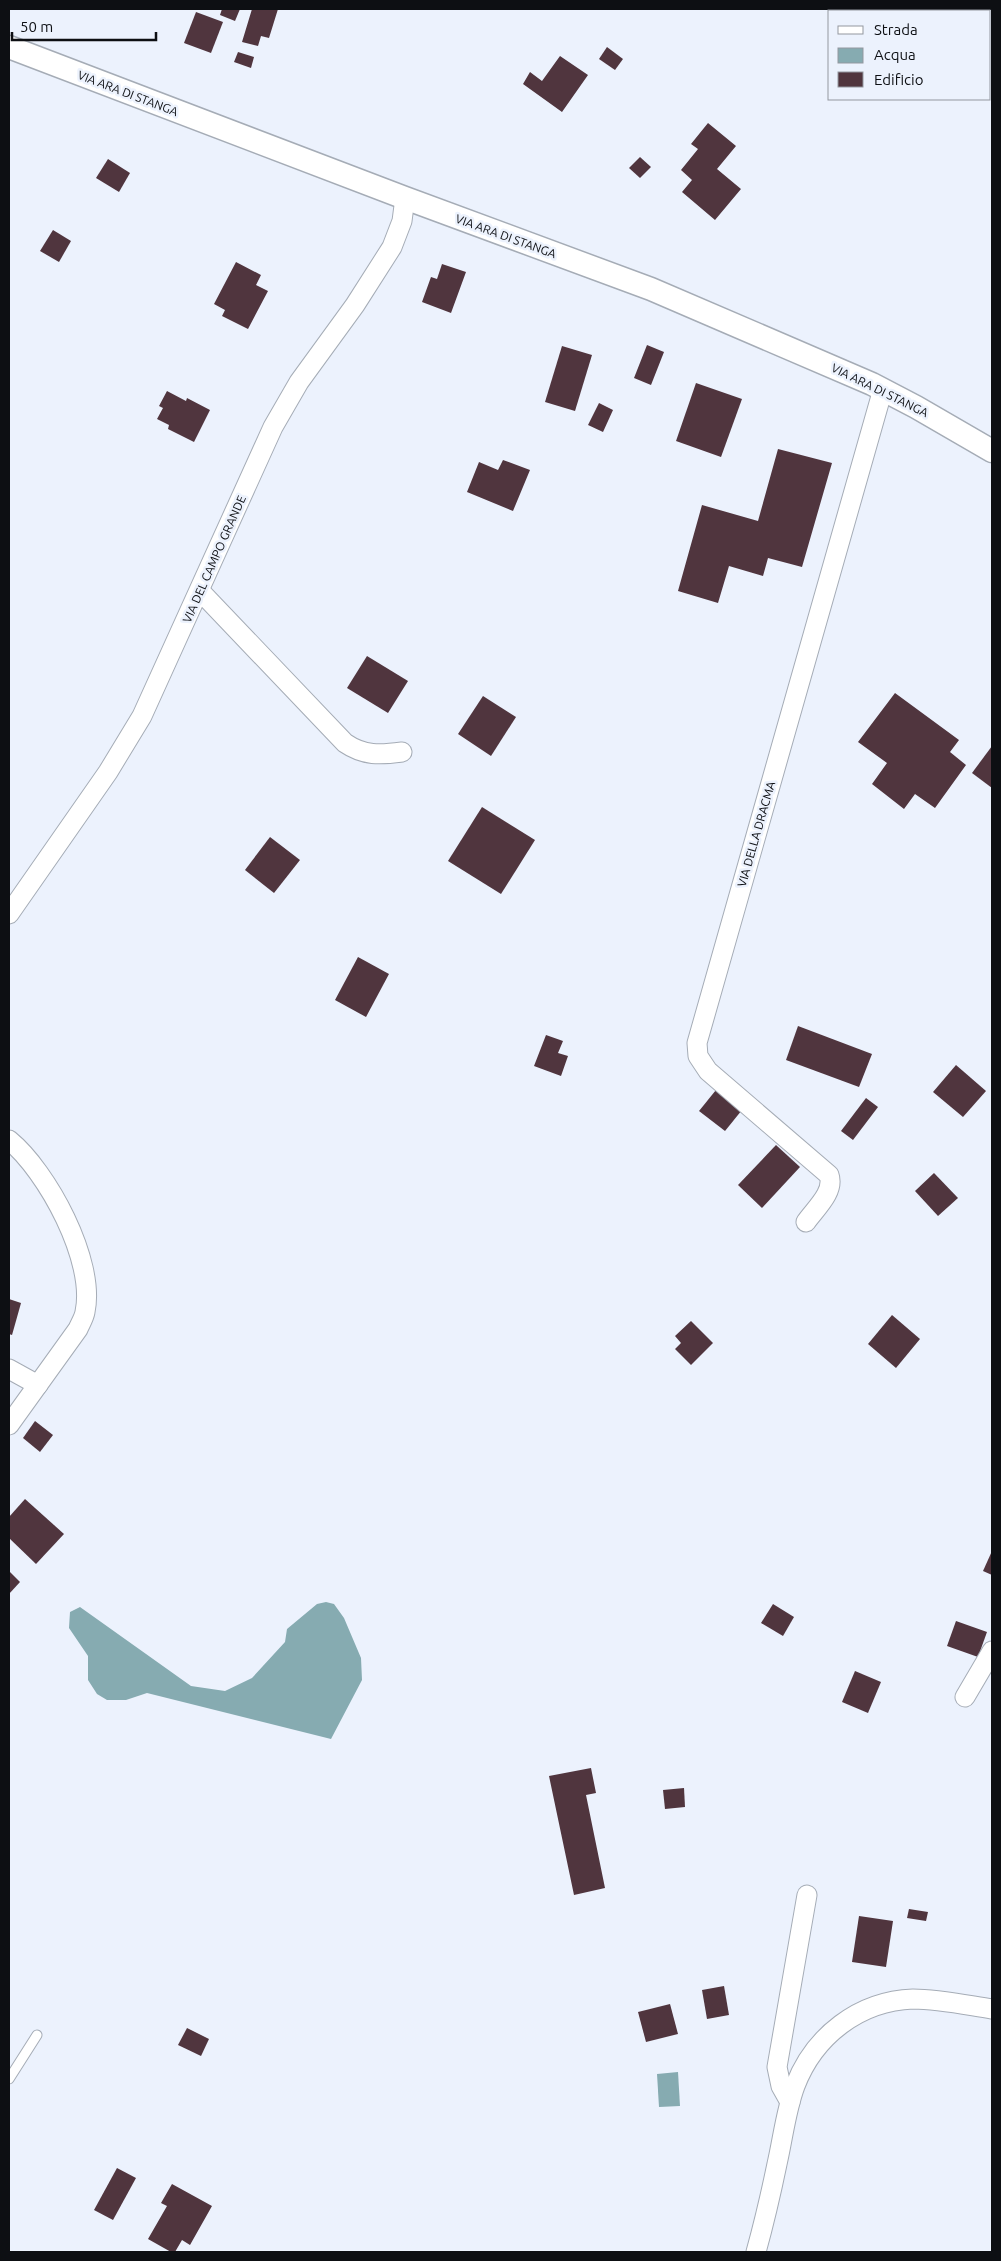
<svg xmlns="http://www.w3.org/2000/svg" width="1001" height="2261" font-family="Ubuntu,sans-serif">
<rect width="100%" height="100%" fill="#ecf2fd"/>
<g fill="#86abb1">
<path d="M326,1602L334,1604L344,1618L361,1658L362,1680L331,1739L147,1693L126,1700H107L97,1694L88,1680V1656L69,1628L70,1612L80,1607L191,1686L225,1691L252,1678L285,1642L287,1629L317,1604Z"/>
<path d="M678,2072L680,2106L659,2107L657,2074Z"/>
</g>
<g fill="#50353e">
<path d="M222,9H240L235,21L220,15Z"/>
<path d="M252,9H278L269,38L261,36L258,46L242,42Z"/>
<path d="M196,12L223,22L211,53L184,43Z"/>
<path d="M607,47L623,59L615,70L599,59Z"/>
<path d="M238,52L254,57L251,68L234,62Z"/>
<path d="M560,56L588,75L562,112L523,84L530,72L542,81Z"/>
<path d="M708,123L736,146L717,169L741,189L715,220L682,192L692,180L681,170L698,149L691,144Z"/>
<path d="M640,157L651,167L640,178L629,168Z"/>
<path d="M108,159L130,173L119,192L96,178Z"/>
<path d="M53,230L71,241L59,262L40,251Z"/>
<path d="M236,262L261,275L256,285L268,291L248,329L222,316L225,310L214,304Z"/>
<path d="M442,264L466,272L451,313L422,302L431,277L437,279Z"/>
<path d="M647,345L664,352L651,385L634,378Z"/>
<path d="M562,346L592,355L575,411L545,402Z"/>
<path d="M696,383L742,399L721,457L676,441Z"/>
<path d="M167,391L186,401L187,398L210,410L194,442L168,429L169,425L157,419L163,408L159,406Z"/>
<path d="M599,403L613,410L603,432L588,425Z"/>
<path d="M778,449L832,463L802,567L768,558L763,576L729,566L718,603L678,591L702,505L758,521Z"/>
<path d="M503,460L530,470L513,511L467,492L479,462L498,470Z"/>
<path d="M367,656L408,681L388,713L347,688Z"/>
<path d="M895,693L959,740L950,752L966,765L935,808L915,794L904,809L872,784L887,763L858,742Z"/>
<path d="M483,696L516,717L491,756L458,734Z"/>
<path d="M992,746V788L972,773Z"/>
<path d="M482,807L535,840L501,894L448,861Z"/>
<path d="M270,837L300,860L274,893L245,870Z"/>
<path d="M358,957L389,974L366,1017L335,1000Z"/>
<path d="M798,1026L872,1054L859,1087L786,1060Z"/>
<path d="M546,1035L563,1041L558,1053L568,1056L561,1076L534,1066Z"/>
<path d="M956,1065L986,1091L963,1117L933,1092Z"/>
<path d="M716,1090L742,1110L725,1131L699,1111Z"/>
<path d="M866,1098L878,1107L853,1140L841,1131Z"/>
<path d="M776,1145L800,1167L762,1208L738,1185Z"/>
<path d="M934,1173L958,1198L938,1216L915,1191Z"/>
<path d="M9,1299L21,1303L12,1335L9,1334Z"/>
<path d="M892,1315L920,1339L896,1368L868,1344Z"/>
<path d="M691,1321L713,1343L691,1365L675,1349L681,1343L675,1336Z"/>
<path d="M35,1421L53,1435L40,1452L23,1438Z"/>
<path d="M25,1499L64,1534L36,1564L9,1538V1517Z"/>
<path d="M992,1551V1575L983,1571Z"/>
<path d="M9,1571L20,1582L9,1594Z"/>
<path d="M773,1604L794,1617L783,1636L761,1623Z"/>
<path d="M956,1621L987,1632L978,1657L947,1646Z"/>
<path d="M855,1671L881,1682L868,1713L842,1702Z"/>
<path d="M591,1768L596,1793L586,1795L605,1888L574,1895L549,1776Z"/>
<path d="M684,1788L685,1807L665,1809L663,1790Z"/>
<path d="M909,1909L928,1912L926,1921L907,1918Z"/>
<path d="M859,1916L893,1921L886,1967L852,1962Z"/>
<path d="M724,1986L729,2015L707,2019L702,1990Z"/>
<path d="M670,2004L678,2034L646,2042L638,2012Z"/>
<path d="M187,2028L209,2039L201,2056L178,2045Z"/>
<path d="M117,2168L136,2178L113,2220L94,2210Z"/>
<path d="M172,2184L212,2206L190,2245L182,2240L175,2252H171L148,2239L167,2206L161,2203Z"/>
</g>
<g fill="none" stroke-linecap="round" stroke-linejoin="round">
<g stroke="#a5acb6" stroke-width="11">
<path id="service" d="M9,2079L37,2035"/>
</g>
<g stroke="#a5acb6" stroke-width="21">
<g id="minor">
<path d="M200,591L345,743C364,756 380,755 402,752"/>
<path d="M9,914L108,772L142,716L273,427L299,382L355,305L392,247L402,221L405,198"/>
<path d="M9,1140C47,1171 96,1261 85,1312C84,1318 80,1324 78,1329L9,1425"/>
<path d="M806,1222C815,1209 835,1192 829,1175L708,1071L698,1056L697,1043L883,389"/>
<path d="M9,1369L38,1385"/>
<path d="M965,1697L992,1651"/>
<path d="M790,2102L781,2086L777,2067L807,1895"/>
<path d="M756,2252C764,2223 771,2193 777,2164C783,2138 786,2110 795,2086C814,2036 859,2001 913,1999C939,1999 966,2005 992,2009"/>
</g>
</g>
<g stroke="#a5acb6" stroke-width="25">
<path id="tertiary" d="M9,47L405,198L651,289L872,384L916,407L992,451"/>
</g>
<use href="#service" stroke="#fff" stroke-width="9"/>
<use href="#minor" stroke="#fff" stroke-width="19"/>
<use href="#tertiary" stroke="#fff" stroke-width="22"/>
</g>
<g text-anchor="middle" dominant-baseline="central" stroke-width="5" stroke-linejoin="round" paint-order="stroke">
<g font-size="12" fill="#0d0f13" stroke="#ecf2fd">
<text transform="translate(128 93) rotate(21)">VIA ARA DI STANGA</text>
<text transform="translate(506 236) rotate(20)">VIA ARA DI STANGA</text>
<text transform="translate(880 390) rotate(26)">VIA ARA DI STANGA</text>
<text transform="translate(214 559) rotate(-66)">VIA DEL CAMPO GRANDE</text>
<text transform="translate(756 834) rotate(-74)">VIA DELLA DRACMA</text>
</g>
</g>
<rect width="1001" height="2261" fill="none" stroke="#0d0f13" stroke-width="20"/>
<rect x="828" y="10" width="162" height="90" fill="#ecf2fd" stroke="#93979f"/>
<rect x="838" y="26" width="25" height="8" fill="#ffffff" stroke="#93979f"/>
<text x="874" y="35" font-size="15" fill="#0d0f13">Strada</text>
<rect x="838" y="48" width="25" height="15" fill="#86abb1" stroke="#93979f"/>
<text x="874" y="60" font-size="15" fill="#0d0f13">Acqua</text>
<rect x="838" y="72" width="25" height="15" fill="#50353e" stroke="#93979f"/>
<text x="874" y="85" font-size="15" fill="#0d0f13">Edificio</text>
<path d="M12 32v8h144v-8" fill="none" stroke="#0d0f13" stroke-width="2.5"/>
<text x="20" y="32" font-size="15" fill="#0d0f13" stroke="#ecf2fd" stroke-width="4" paint-order="stroke">50 m</text>
</svg>
